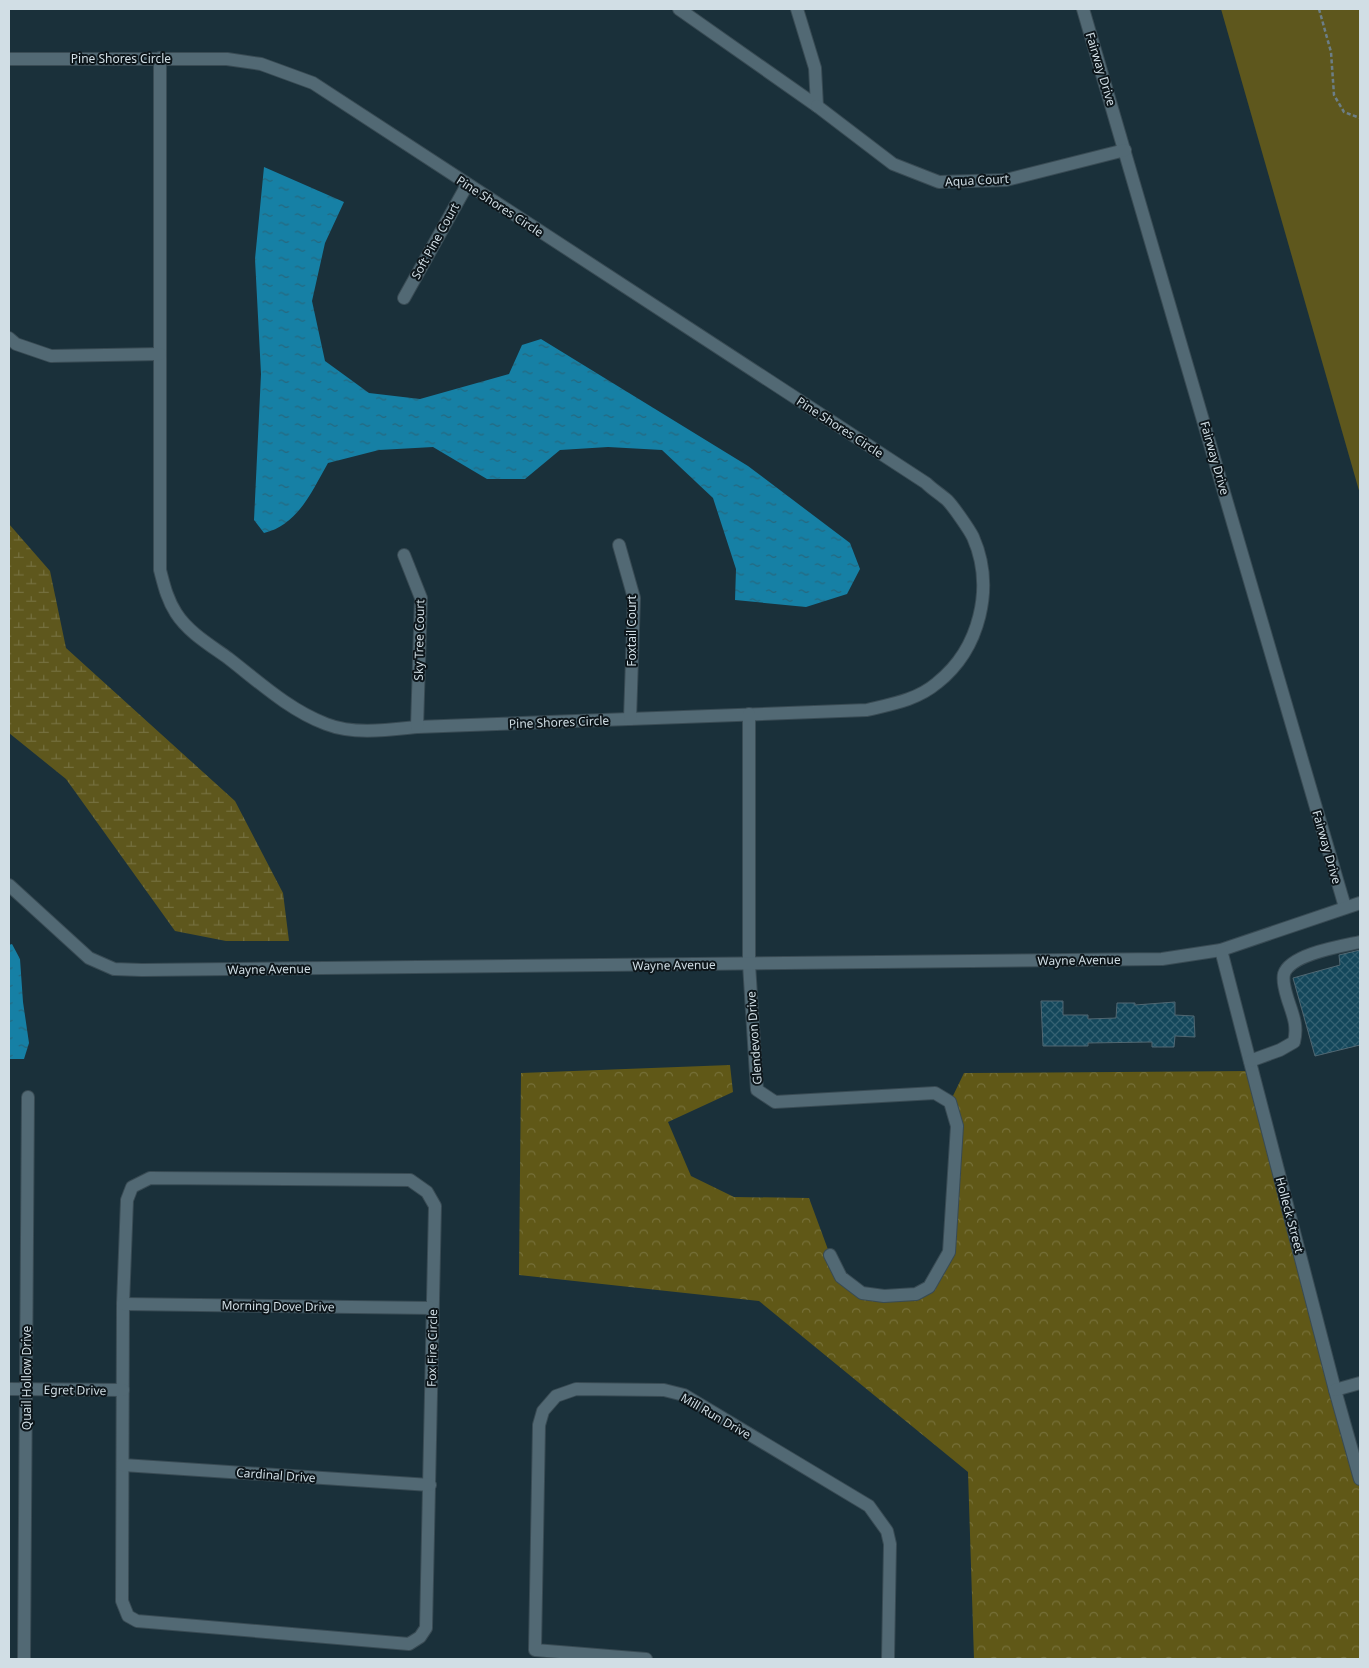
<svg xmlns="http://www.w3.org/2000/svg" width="1369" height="1668" font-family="'Noto Sans',sans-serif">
<defs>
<pattern id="forest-crowns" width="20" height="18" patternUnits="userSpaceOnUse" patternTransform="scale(1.25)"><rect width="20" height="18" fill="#605817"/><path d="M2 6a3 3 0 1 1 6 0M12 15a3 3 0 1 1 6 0" fill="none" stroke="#767039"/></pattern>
<pattern id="wetland-marsh" width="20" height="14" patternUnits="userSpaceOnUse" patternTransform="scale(1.25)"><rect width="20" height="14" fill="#5e571d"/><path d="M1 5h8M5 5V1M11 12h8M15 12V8" fill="none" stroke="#746f3e"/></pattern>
<pattern id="water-ripples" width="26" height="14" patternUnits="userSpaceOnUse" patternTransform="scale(1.25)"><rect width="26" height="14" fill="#1680a5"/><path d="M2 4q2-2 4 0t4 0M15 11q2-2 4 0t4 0" fill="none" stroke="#26687f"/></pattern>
<pattern id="building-cross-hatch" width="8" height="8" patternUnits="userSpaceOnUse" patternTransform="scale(1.25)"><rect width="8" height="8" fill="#14475b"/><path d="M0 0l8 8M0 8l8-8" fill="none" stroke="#356172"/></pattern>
</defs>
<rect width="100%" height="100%" fill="#1a303a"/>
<path fill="#5e571d" d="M1221,9H1360V494Z"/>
<path fill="url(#forest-crowns)" d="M730,1065L733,1092L668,1122L691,1176L734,1197L809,1198L830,1255L862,1293L916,1294L949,1252L957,1126L950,1102L964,1073L1252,1071L1360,1469V1659H974L968,1472L759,1301L519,1275L521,1073Z"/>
<path fill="url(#wetland-marsh)" d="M9,524L50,571L66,648L235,801L283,893L289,941H226L175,931L66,779L9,733Z"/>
<g fill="url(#water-ripples)">
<path d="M264,167L344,202L325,243L312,301L325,361L369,393L420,399L509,374L522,345L541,339L748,466L850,543L860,569L847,594L806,607L735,600L736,569L713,498L662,450L608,447L560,450L525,479H487L433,447L379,450L328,463C312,491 298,525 264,533L254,520L261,374L255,259Z"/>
<path d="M12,944L20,959L23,1002L29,1043L24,1059H9V945Z"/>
</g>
<g fill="url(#building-cross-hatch)" stroke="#506772">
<path d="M1360,950V1045L1315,1056L1293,978L1340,965L1339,955Z"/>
<path d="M1041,1001H1063V1015H1088V1019L1116,1018L1117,1003H1135V1005L1175,1002V1015L1194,1016L1195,1037L1175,1036L1174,1047H1152V1042L1088,1043V1046H1043Z"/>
</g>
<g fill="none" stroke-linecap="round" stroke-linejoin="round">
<g stroke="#394b54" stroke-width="14">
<g id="minor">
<path d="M679,9L817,106L815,68L797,9"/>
<path d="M1083,9L1345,907"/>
<path d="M9,59H227L261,64L313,83L926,483C932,489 940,494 947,500C953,506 969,529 973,537C995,587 980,649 937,683C917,700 892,704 867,710L417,727C388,730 354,735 326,724C289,710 259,682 228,658C210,645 188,632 176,613C167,599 164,585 160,570V58"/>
<path d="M817,106L893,164L939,182L1006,180L1125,150"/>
<path d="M404,298L467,185"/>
<path d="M9,338L16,344L51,356L160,354"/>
<path d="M619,545L634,598L630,719"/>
<path d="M404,555L421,598L417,727"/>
<path d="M749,714V964L757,1090L775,1102L935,1093L950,1102L957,1126L949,1252L929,1287L916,1294L884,1296L862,1293L841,1277L830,1255"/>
<path d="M9,885L89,958L114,969L142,970L1162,959L1221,950L1360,903"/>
<path d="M1221,950L1335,1390L1360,1479"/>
<path d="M1250,1061L1280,1050L1294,1042C1298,1026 1293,1015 1288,1000C1286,993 1282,982 1284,974C1290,954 1342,946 1360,942"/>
<path d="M150,1178L410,1180L427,1192L435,1206L426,1628L420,1637L409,1644L137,1621L128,1616L122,1601L123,1304L127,1200L132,1187Z"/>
<path d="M123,1304L432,1308"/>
<path d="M9,1389L123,1390"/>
<path d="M1335,1390L1360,1383"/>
<path d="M123,1465L430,1485"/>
<path d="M24,1659L28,1097"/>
<path d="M646,1659L535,1650L539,1425L543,1411L556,1396L576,1389L664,1390L684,1395L869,1506L887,1531L890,1544L888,1659"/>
</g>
</g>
<path stroke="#6c7e87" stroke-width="2.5" stroke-dasharray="4 2.5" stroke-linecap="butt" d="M1319,9L1331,52L1334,95L1344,112L1360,118"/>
<use href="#minor" stroke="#526974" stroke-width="12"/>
</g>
<g text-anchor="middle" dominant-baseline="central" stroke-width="4" stroke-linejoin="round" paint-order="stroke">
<g font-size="12" fill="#d1dee5" stroke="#0d161b">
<text x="121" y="58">Pine Shores Circle</text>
<text transform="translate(1101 69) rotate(73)">Fairway Drive</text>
<text transform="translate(977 180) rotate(-3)">Aqua Court</text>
<text transform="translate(500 206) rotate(33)">Pine Shores Circle</text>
<text transform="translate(435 241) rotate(-61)">Soft Pine Court</text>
<text transform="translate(840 427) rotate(33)">Pine Shores Circle</text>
<text transform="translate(1215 458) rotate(74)">Fairway Drive</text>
<text transform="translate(631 631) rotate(-90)">Foxtail Court</text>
<text transform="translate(419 640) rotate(-89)">Sky Tree Court</text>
<text transform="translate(559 722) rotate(-2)">Pine Shores Circle</text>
<text transform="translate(1327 847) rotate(74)">Fairway Drive</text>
<text transform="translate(1079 960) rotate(-1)">Wayne Avenue</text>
<text transform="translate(674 965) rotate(-1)">Wayne Avenue</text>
<text transform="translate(269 969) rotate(-1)">Wayne Avenue</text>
<text transform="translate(754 1038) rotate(-94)">Glendevon Drive</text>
<text transform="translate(1290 1215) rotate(75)">Holleck Street</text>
<text transform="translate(278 1306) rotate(1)">Morning Dove Drive</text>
<text transform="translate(432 1348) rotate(-89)">Fox Fire Circle</text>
<text transform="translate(26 1378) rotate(-90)">Quail Hollow Drive</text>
<text transform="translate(75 1390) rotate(1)">Egret Drive</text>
<text transform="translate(716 1416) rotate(30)">Mill Run Drive</text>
<text transform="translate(276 1475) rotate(4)">Cardinal Drive</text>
</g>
</g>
<rect width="1369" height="1668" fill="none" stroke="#d1dee5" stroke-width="20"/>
</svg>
